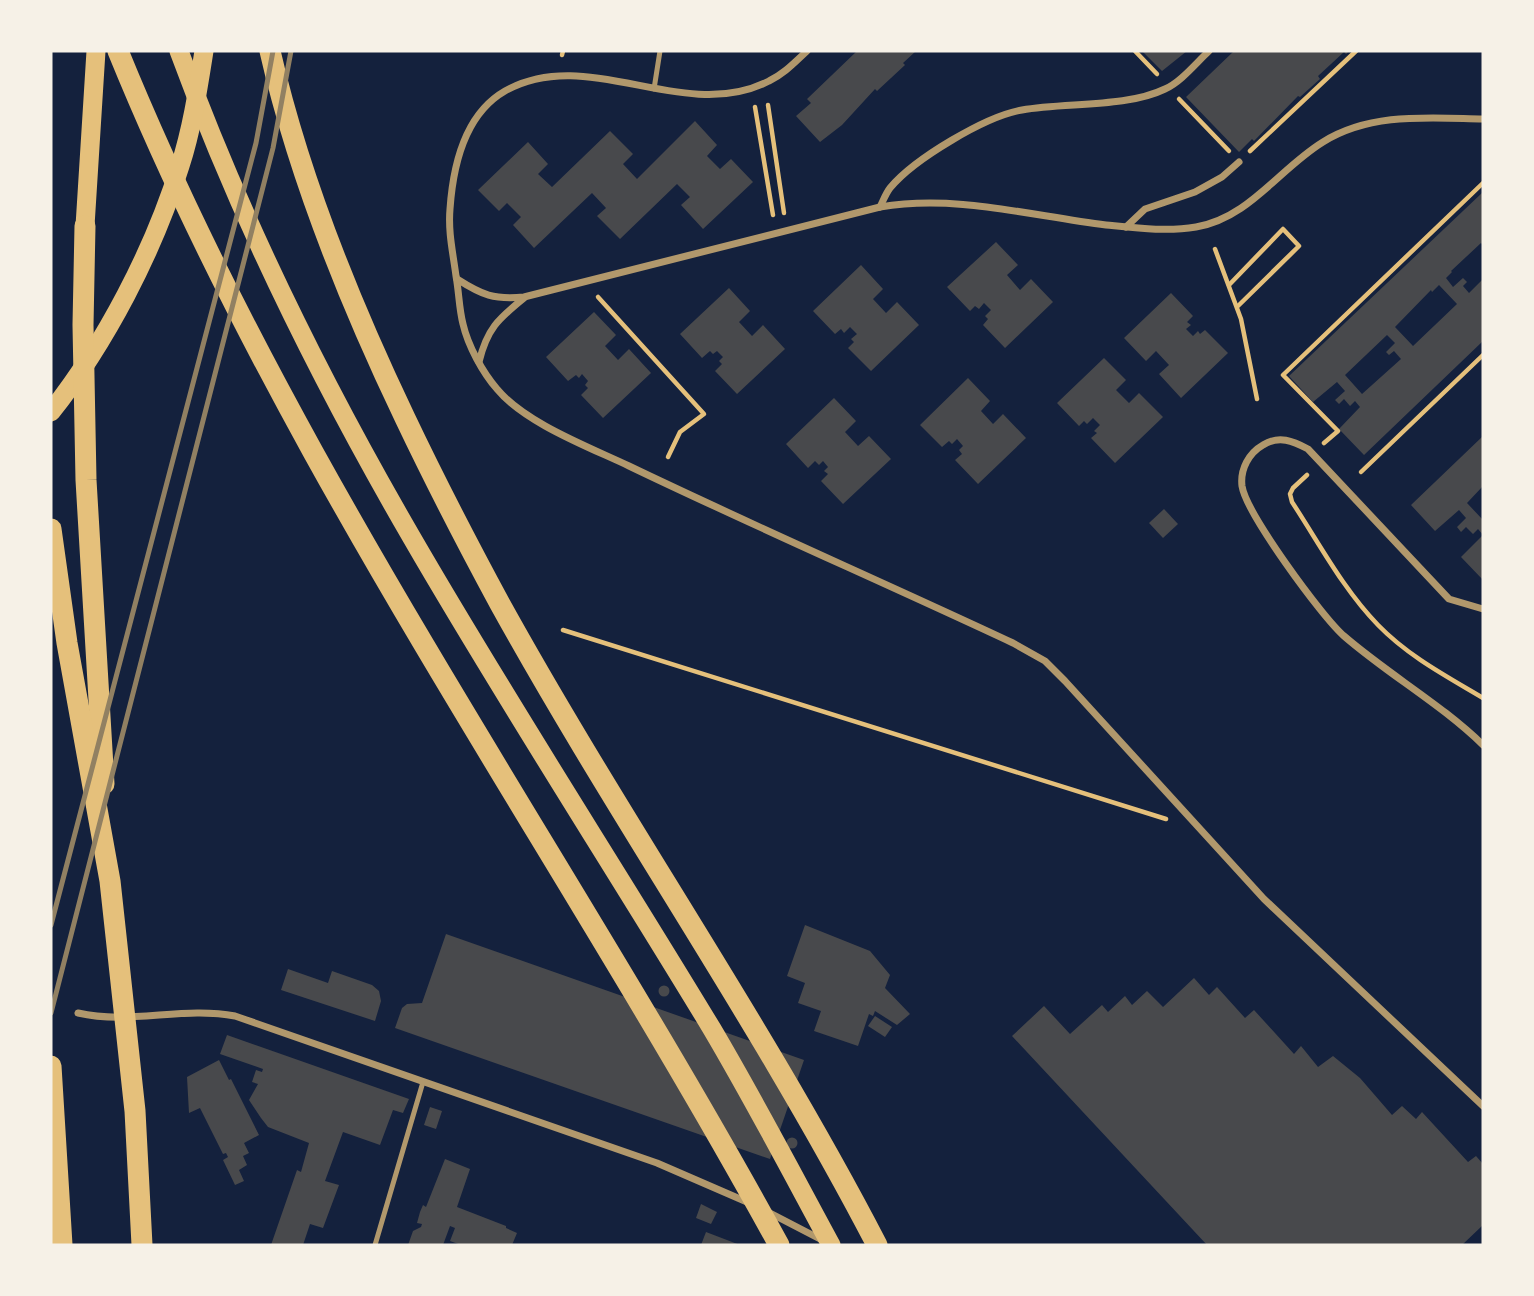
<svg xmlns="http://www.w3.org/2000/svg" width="1534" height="1296" font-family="Ubuntu,sans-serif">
<rect width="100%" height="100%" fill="#14213d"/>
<g fill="#48494c" fill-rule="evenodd">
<path d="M857,51H916L903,63L905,65L877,91L875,89L842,125L820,142L796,116L811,103L807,99Z"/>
<path d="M1142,51H1187L1162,71Z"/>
<path d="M1234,51H1349L1346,54L1344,52L1318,76L1320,79L1300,97L1298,96L1254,141L1252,139L1239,152L1186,97Z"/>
<path d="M695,121L717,145L707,156L720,169L731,159L753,182L703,229L681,205L690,197L677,184L620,239L597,216L606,208L592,193L534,248L513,225L521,217L507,203L499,211L478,190L528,142L548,164L538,174L552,187L610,131L633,154L623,164L637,179Z"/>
<path d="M1483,192V245L1481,243L1451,271L1452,272L1446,278L1453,287L1463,278L1467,282L1463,286L1469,293L1483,279V341L1364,455L1339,429L1360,407L1355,401L1350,406L1344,399L1339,404L1335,400L1345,391L1337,382L1313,402L1289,376ZM1439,285L1457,304L1413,346L1395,327L1431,290L1432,292ZM1387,335L1395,343L1386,352L1389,355L1394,351L1401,359L1362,394L1345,375Z"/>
<path d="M996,242L1018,265L1007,275L1020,290L1031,279L1053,302L1005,348L983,325L988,319L985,316L991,310L984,303L979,309L975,306L970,311L947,287Z"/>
<path d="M861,265L883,289L873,299L886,313L897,302L919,325L871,371L848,348L854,342L851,339L857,334L850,327L844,333L841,329L835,334L813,311Z"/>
<path d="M729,288L750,311L739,322L752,336L763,325L785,349L737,394L715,371L722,364L719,361L723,357L717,351L713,354L710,351L702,358L680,334Z"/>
<path d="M1171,293L1193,316L1187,322L1191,325L1186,329L1193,336L1198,331L1200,334L1205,330L1228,353L1181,398L1159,374L1169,365L1156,351L1146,361L1124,338Z"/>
<path d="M594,312L616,335L605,346L618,360L629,349L651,373L603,418L581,395L588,388L585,385L588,381L582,374L579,378L576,375L568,381L546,357Z"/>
<path d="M1104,358L1126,380L1116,390L1129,403L1139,393L1163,417L1115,463L1091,438L1097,433L1094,431L1100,425L1093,418L1087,424L1084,421L1079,426L1057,403Z"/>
<path d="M968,378L990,401L981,411L993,424L1003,414L1026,438L978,484L955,460L962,454L959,450L963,446L957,439L952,444L949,441L942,447L920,425Z"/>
<path d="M834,398L856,421L845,432L858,446L869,436L891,459L843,504L821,481L828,474L824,471L828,467L823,461L819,465L815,461L808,468L786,444Z"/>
<path d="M1483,436V486L1467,503L1483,520V580L1461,557L1483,535L1478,529L1473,534L1466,527L1461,532L1457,527L1466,518L1459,510L1435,531L1411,505Z"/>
<path d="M1164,509L1178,524L1163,538L1149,523Z"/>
<path d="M805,925L870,951L890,975L885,988L910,1014L897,1025L875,1011L873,1016L869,1014L858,1046L814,1031L821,1011L798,1003L805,983L787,976Z"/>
<path d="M446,934L804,1060L770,1159L395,1028L402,1008L407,1004L422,1003Z"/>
<path d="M288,969L328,983L332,971L372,985L379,991L381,1001L375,1021L281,990Z"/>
<path d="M1194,978L1209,995L1217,987L1245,1018L1254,1010L1294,1054L1301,1046L1318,1067L1333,1056L1360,1078L1392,1115L1402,1106L1416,1119L1422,1112L1468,1162L1476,1156L1483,1164V1225L1462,1245H1207L1012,1036L1044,1006L1070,1034L1102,1005L1108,1012L1125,996L1132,1005L1147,991L1163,1007Z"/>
<circle cx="664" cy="991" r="5.5"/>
<path d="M875,1016L892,1027L885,1037L868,1026Z"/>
<path d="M227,1035L409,1099L403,1113L393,1110L380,1145L343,1132L325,1181L339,1185L323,1228L310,1224L303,1245H271L297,1170L301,1172L309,1143L268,1127L261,1118L249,1100L258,1084L252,1082L256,1070L262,1072L263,1069L220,1054Z"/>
<path d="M219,1060L229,1080L231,1079L259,1135L244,1143L249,1153L243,1156L247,1165L239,1170L244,1181L235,1185L223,1160L228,1157L226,1153L223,1154L200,1108L189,1113L187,1077Z"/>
<path d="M430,1107L442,1111L436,1129L424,1125Z"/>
<circle cx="792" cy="1143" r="5.5"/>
<path d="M445,1159L470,1169L457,1207L506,1226V1228L517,1233L512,1245H461L450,1241L455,1228L450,1226L443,1245H408L413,1231L421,1227L422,1224L417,1223L420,1212L423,1205L426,1207Z"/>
<path d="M701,1204L717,1212L711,1224L696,1218Z"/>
<path d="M706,1232L740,1245H701Z"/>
</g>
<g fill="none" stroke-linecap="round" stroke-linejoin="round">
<g stroke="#e5c07b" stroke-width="4.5">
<path d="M1135,51L1157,74"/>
<path d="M562,55L563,51"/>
<path d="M1179,99L1229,151"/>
<path d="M768,105L784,213"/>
<path d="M755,107L773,215"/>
<path d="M1250,151L1356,51"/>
<path d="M1215,249L1241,319L1257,399"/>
<path d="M1229,285L1283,229L1299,246L1238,306"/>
<path d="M598,297L704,414L680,432L668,457"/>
<path d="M1324,443L1338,431L1283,375L1483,183"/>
<path d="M1361,472L1483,355"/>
<path d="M1307,475L1293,488L1290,494L1292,502C1319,543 1343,589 1378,625C1408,656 1446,676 1483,698"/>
<path d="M563,630L1166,819"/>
</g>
<g stroke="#b1986c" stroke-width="5">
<path d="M654,89L660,51"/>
<path d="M375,1245L423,1082"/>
</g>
<g stroke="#b1986c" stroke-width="7">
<path d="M807,51C795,62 784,74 769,81C684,125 589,44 505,91C465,114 453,166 450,209C448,232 453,253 456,276C459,292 459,309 463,324C468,346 483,373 497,389C525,423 589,447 629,466C756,527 885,583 1013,643L1045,661L1065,681L1264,899L1483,1106"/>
<path d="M880,207C883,201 886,193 890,188C914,159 986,116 1022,110C1065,102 1126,108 1165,89C1181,82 1196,63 1209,51"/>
<path d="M1126,227L1145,209L1195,192L1222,177L1239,162"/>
<path d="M457,279C482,295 494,300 524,297L880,207C956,194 1031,216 1106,225C1136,228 1167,232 1196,227C1249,218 1279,169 1323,142C1371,112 1429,118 1483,119"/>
<path d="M479,362C487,329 498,319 524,298"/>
<path d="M1483,609L1449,599L1308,449C1293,441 1279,435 1263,445C1249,453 1240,469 1242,486C1246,513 1322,617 1344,636C1389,675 1441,704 1483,745"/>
<path d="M78,1013C130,1025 183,1006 235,1016L657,1163L747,1202"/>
<path d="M768,1212L822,1240"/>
</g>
<g stroke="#e5c07b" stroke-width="19">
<path d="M179,51C241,220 322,383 412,538C508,704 613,865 712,1029C754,1100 792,1173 831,1245"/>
<path d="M85,226L96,51"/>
<path d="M51,412C106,342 153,252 180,166C192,129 198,89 204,51"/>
</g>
<g stroke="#e5c07b" stroke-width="21">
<path d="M118,51C290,473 561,847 779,1245"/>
<path d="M270,51C299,178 349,301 405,418C435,481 467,543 500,604C620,821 763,1025 877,1245"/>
<path d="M85,226L83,325L86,480L104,784"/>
<path d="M51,529L67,643L110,881L135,1111L142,1245"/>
<path d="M51,1066L62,1245"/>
</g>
<g stroke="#918062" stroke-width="5">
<path d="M51,925L256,143L273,51"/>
<path d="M51,1013L273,148L291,51"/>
</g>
</g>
<rect width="1534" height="1296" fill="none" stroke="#f6f1e7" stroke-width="105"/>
</svg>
